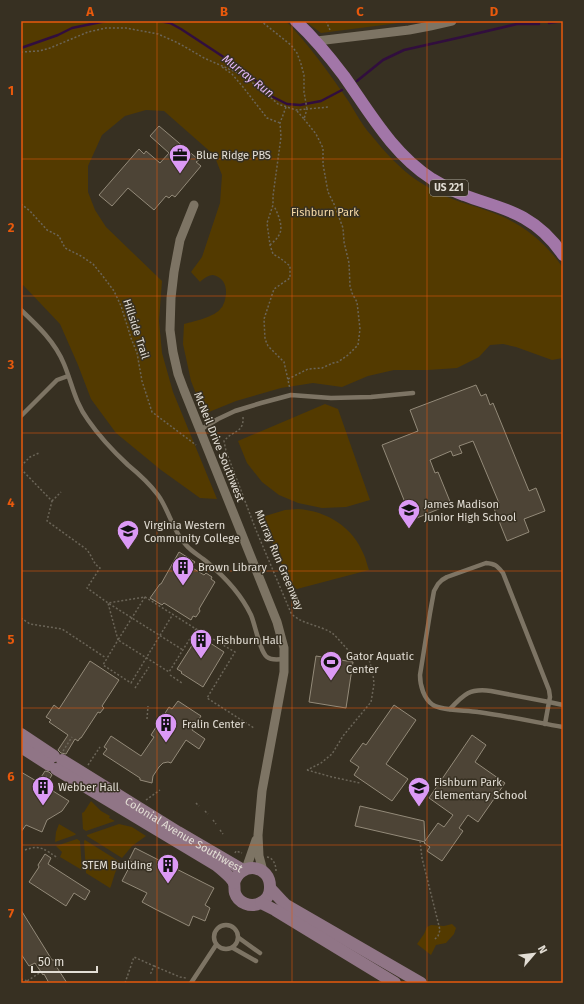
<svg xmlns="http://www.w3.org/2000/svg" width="584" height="1004" font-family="'Fira Sans',sans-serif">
<rect width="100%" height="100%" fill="#373022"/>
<g fill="#533a00">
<path d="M21,21H286C309,45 330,74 349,102C356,113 362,125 371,135C384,151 401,170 418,181C429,188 439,194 450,198C462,203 475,206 488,211C519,221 545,241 563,268V358L552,360L516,347L503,344L490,345L479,357L457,368L428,370H394L368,376L342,387L313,383L281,388L236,401L204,414L191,381L183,344L184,324C195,321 215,317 221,308C223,307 223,304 224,303C228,292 227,278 213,275C208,275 203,279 200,282L191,272L202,257L220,203L222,175L214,155L164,111L146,110L125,116L102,135L88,166V192L95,210L106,227L162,281L159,321L162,353L173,392L217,499L200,498L161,470L116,433L91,399L78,365L60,324L24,286L21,284Z"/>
<path d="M305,21H414L321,33Z"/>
<path d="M325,404L338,409L370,500L346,507L322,508L298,503L279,495L262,482L247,463L238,441Z"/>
<path d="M298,509C327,511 353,527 364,555C366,559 367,565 369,570L297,589L290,584L262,517L285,510Z"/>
<path d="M91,801L101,811L110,816L109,818L115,821L86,831L83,829L82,813L84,812Z"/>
<path d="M59,824L76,834L75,835L55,842L56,832Z"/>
<path d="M119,824L132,827L146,836L132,846L122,858L87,836V835Z"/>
<path d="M77,839L80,841L82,870L60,857L62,852L56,846Z"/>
<path d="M85,840L120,862L115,873L111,886L110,888L86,873L84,841Z"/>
<path d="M452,924L456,928L454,934L446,943L436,945L431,955L417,944L424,934L427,927L431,925L444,926Z"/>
</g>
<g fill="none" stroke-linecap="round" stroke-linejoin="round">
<g stroke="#310e3e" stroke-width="2.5">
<path d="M160,21L170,23L181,29L216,52L249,74L271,96L287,104L300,105L321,101L342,90"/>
<path d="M549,23L563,21"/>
<path d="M21,48L58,35L72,28L106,21"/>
<path d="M357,81L383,60L404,50L462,37L517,24H539"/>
</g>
</g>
<g fill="#4d4436" stroke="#938a79">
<path d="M159,126L199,160L196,162L201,166L175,197L172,195L169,198L166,196L154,210L128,188L112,206L99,195L139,149L144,154L146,151L160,163L169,153L150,136Z"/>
<path d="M476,385L481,396L486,394L490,405L493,403L529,491L536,488L545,511L524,519L529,532L507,541L493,506L499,503L473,441L459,446L462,453L453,456L451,451L430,460L435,473L438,472L451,504L412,520L382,445L418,431L410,410Z"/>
<path d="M179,552L195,562L191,567L204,575L206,573L212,577L211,579L215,582L199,609L200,611L196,617L193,616L191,620L164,603L162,605L150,598L160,584H161Z"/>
<path d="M198,636L206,642L207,641L224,652L203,687L181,673L182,672L177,669Z"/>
<path d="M316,656L353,662L346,708L309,702Z"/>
<path d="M90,661L119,680L102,706L104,708L100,713L98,712L81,738H80L78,741L75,739L66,754L61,753L58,750L68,735L49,722L51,720L46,717L54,705L59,709Z"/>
<path d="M178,701L201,716L192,730L205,739L199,749L186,740L171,763L168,762L163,763L159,767L153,776L152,783L140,780V778L103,754L107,749L104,747L111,736L141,756L154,737L151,735L169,707L172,709Z"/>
<path d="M394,705L416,720L386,764L408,779L392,801L354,775L359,767L350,761L363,743L366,745Z"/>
<path d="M472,735L486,745L475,762L505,783L478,822L468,815L459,828L463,831L442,861L427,851L430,847L424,843L425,842L355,826L360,806L424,821L425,841L438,823L444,827L453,815L429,798Z"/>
<path d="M45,771L49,772L52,775L45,786L69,801L62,811L47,820L42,832L26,825L21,832V772L38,782Z"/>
<path d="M135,848L214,888L205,905L210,908L205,921L193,916L189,926L155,909L142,902L147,893L122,881L132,862L129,860Z"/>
<path d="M45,854L51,858L48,864L90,891L85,900L74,893L66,906L29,882L39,867L38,865Z"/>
<path d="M21,910L52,960H54L57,966H56L67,983H49L44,974L43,975L35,963L29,966L21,954Z"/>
</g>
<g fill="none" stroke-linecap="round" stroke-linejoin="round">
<g stroke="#6b6558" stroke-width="1.5" stroke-dasharray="2 2" stroke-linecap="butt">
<path d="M326,21L330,30"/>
<path d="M21,52L39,51L50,48L88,32L106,28H126L158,34L176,42L187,48L204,58L238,73L260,88L278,104L296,110L307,109L304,92V75L301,64L297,53L291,45L261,21"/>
<path d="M222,67L232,74L243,87L267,118L280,123"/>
<path d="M286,107L280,123L281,137L273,196V205L267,223L270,245L273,254L280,258L290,266V278L274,289L264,319L265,339L268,346L284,362L290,389"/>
<path d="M297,111L304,119L307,109L329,107"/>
<path d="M21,204L30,211L47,230L59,236L65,248L81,256L93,264L102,275L114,291L121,306L131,338L137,353L142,381L152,412L196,445"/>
<path d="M270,245C273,242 277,239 279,235C284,227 278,214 274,206"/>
<path d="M288,379L308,369L322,368L333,363L338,362L348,355L358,345L360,329L357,302L352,293L350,286L349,263L344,242L343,228L334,204L328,192L323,164V148L316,134L304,119"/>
<path d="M243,417C244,433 233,430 224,441L226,451L256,530L291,613C300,624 320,625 332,633C340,639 348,653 357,657C360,659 365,659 369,659L373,674L374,684L371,702L343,736L332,754L321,763L307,770"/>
<path d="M21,466L30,457L39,453"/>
<path d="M21,469L52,501L47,521L86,549C92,555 93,564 100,568L87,588L108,603L183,650"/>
<path d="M52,501L61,492"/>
<path d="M145,597L118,640L169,672L196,629L145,597L108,603L118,640L103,665L131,683C145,660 159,637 173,614"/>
<path d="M21,618L30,624L62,629L106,658"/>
<path d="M196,629L235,652L207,698L254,728"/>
<path d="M170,675L182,683"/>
<path d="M135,688L149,667"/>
<path d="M147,719L148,706"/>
<path d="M63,751L72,737"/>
<path d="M88,765L100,747"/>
<path d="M307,770L332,777L360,783"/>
<path d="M41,784L47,776"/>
<path d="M146,800L160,790"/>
<path d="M196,803L199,806"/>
<path d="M205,811L208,814"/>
<path d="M213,820L216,824"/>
<path d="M220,830L223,834"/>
<path d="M420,841L422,858L440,930L438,936L434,940"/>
<path d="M25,850C41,844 45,850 58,858"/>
<path d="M235,853L236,851L242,853"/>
<path d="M267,857C274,858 276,866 276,871"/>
<path d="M154,966L180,977L186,978"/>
<path d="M21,979L28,981L27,983"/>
<path d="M24,983L41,972"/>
<path d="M125,983L134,957L154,966L150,975"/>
</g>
<g stroke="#7d7464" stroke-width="4.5">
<path d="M21,310C38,326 55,342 64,364C72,383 75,403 88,420C99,436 113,451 128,465C139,474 149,483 158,495C169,510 173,532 186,545C192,552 200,556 207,562C225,577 241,594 251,615C255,624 260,652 267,657C272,661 279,659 285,659"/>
<path d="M21,416L57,380L68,376"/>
<path d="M200,430L218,419L235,411L261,403L291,395L331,398L371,397L413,393"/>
<path d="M563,705L549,702L550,697L549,690L503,573C497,566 496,564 486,563L447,577L442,580L438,584L434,591L430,613L420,675C420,686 424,699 433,705C443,711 466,710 478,712C507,716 535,722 563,727"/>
<path d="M450,709C464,694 470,688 491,691L549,702L545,724"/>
<circle cx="226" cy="937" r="12"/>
<path d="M239,938L260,953"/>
<path d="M233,948L256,961"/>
<path d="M191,983L216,945"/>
</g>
<g stroke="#7d7464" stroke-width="9">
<path d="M317,41L409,30L430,26L452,21"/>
<path d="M194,205L180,240L174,272L171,298L170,330L173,352L178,374L184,390L277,622L284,648V672L262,791L258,835L259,856L263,871"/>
<path d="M246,869L256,840"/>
</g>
<g stroke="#907586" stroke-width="12">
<path d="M21,734L54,756"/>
<path d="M21,747L49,765"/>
<path id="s1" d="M62,760L178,832L243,870"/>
<path d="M56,769L216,865C221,869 232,878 234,883C235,886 234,890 235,893C238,903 251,908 260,903C267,900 270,894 270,888"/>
<path d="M234,883C240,861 271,864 270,888L283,902L286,905L421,983"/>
<path d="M261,903L275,910L395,983"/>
</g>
<path stroke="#a276a8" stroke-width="12" d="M296,21C314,38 329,56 344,76C370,113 393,154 432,179C442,185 453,191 464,195C484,203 505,207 524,218C540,227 553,240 563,255"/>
</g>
<path fill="none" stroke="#e8590c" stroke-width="1" stroke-opacity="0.55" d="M157,21V983M292,21V983M427,21V983M21,159H563M21,296H563M21,433H563M21,571H563M21,708H563M21,845H563"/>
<defs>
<g id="office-pin" transform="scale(1.15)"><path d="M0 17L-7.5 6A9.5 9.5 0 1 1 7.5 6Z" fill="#db99f5" stroke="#373022"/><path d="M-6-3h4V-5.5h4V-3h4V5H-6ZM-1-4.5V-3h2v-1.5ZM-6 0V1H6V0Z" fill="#111"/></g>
<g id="school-pin" transform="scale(1.15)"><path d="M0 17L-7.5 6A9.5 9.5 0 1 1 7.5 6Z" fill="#db99f5" stroke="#373022"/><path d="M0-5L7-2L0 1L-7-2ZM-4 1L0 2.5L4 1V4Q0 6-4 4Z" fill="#111"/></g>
<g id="university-pin" transform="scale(1.15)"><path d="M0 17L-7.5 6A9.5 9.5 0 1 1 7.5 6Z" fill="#db99f5" stroke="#373022"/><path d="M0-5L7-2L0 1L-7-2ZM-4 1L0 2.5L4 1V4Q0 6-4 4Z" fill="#111"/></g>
<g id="building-pin" transform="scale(1.15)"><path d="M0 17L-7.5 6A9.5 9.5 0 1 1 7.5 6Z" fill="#db99f5" stroke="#373022"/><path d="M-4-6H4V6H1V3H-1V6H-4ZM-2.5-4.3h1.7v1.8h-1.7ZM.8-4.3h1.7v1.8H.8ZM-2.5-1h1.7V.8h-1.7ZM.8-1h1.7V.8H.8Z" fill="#111"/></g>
<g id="stadium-pin" transform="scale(1.15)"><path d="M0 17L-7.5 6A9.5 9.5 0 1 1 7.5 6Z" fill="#db99f5" stroke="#373022"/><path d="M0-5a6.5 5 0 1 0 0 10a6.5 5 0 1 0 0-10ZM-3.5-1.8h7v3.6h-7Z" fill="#111"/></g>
</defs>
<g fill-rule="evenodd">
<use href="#office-pin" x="180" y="155"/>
<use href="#school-pin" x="409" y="510"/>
<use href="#university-pin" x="128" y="531"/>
<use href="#building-pin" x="183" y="567"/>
<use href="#building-pin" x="201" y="640"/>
<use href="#stadium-pin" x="331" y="662"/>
<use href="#building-pin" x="166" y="724"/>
<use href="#building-pin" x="43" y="787"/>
<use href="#school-pin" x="419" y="788"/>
<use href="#building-pin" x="168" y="865"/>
</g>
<g text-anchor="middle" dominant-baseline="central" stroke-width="3" stroke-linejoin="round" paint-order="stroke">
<rect fill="#373022" stroke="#afaa9f" stroke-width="1" x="430" y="180" width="38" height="16" rx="3"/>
<g font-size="10" font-weight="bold" fill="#e3ded5">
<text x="449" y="188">US 221</text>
</g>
<g font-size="11" fill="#e3ded5" stroke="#373022" text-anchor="start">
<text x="196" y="155">Blue Ridge PBS</text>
<text x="424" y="504">James Madison<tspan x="424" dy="13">Junior High School</tspan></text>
<text x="144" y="525">Virginia Western<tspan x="144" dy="13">Community College</tspan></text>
<text x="198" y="567">Brown Library</text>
<text x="216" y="640">Fishburn Hall</text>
<text x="346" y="656">Gator Aquatic<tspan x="346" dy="13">Center</tspan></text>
<text x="182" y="724">Fralin Center</text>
<text x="434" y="782">Fishburn Park<tspan x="434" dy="13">Elementary School</tspan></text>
<text x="58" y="787">Webber Hall</text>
<text x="152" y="865" text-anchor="end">STEM Building</text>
</g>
<g font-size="11" fill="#f8dca8" stroke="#373022">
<text x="325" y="212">Fishburn Park</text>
</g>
<g font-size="11" fill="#e3ded5" stroke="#373022">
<text transform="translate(136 329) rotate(72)">Hillside Trail</text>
<text transform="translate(219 447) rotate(68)">McNeil Drive Southwest</text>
<text transform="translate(279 560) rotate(67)">Murray Run Greenway</text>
<text stroke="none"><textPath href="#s1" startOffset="143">Colonial Avenue Southwest</textPath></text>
</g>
<g font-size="12" font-style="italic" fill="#e4b8f6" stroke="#373022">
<text transform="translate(248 76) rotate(38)">Murray Run</text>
</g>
</g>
<rect width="584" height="1004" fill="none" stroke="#373022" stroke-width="44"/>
<g transform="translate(534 954) rotate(62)" stroke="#373022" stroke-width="3" paint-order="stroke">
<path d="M0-3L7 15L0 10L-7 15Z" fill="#e3ded5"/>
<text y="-6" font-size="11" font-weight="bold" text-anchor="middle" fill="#e3ded5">N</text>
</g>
<path d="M32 966v6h65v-6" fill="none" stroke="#e3ded5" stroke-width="2"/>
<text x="38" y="966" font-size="12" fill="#e3ded5" stroke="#373022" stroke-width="3" paint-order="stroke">50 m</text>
<rect x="22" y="22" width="540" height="960" fill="none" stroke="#e8590c" stroke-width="1.5"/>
<g font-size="13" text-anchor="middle" font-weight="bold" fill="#e8590c">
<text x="90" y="16">A</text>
<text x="224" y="16">B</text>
<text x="360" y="16">C</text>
<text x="494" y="16">D</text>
<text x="11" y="95">1</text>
<text x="11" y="232">2</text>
<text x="11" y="369">3</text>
<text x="11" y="507">4</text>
<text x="11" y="644">5</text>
<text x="11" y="781">6</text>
<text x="11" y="918">7</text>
</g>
</svg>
